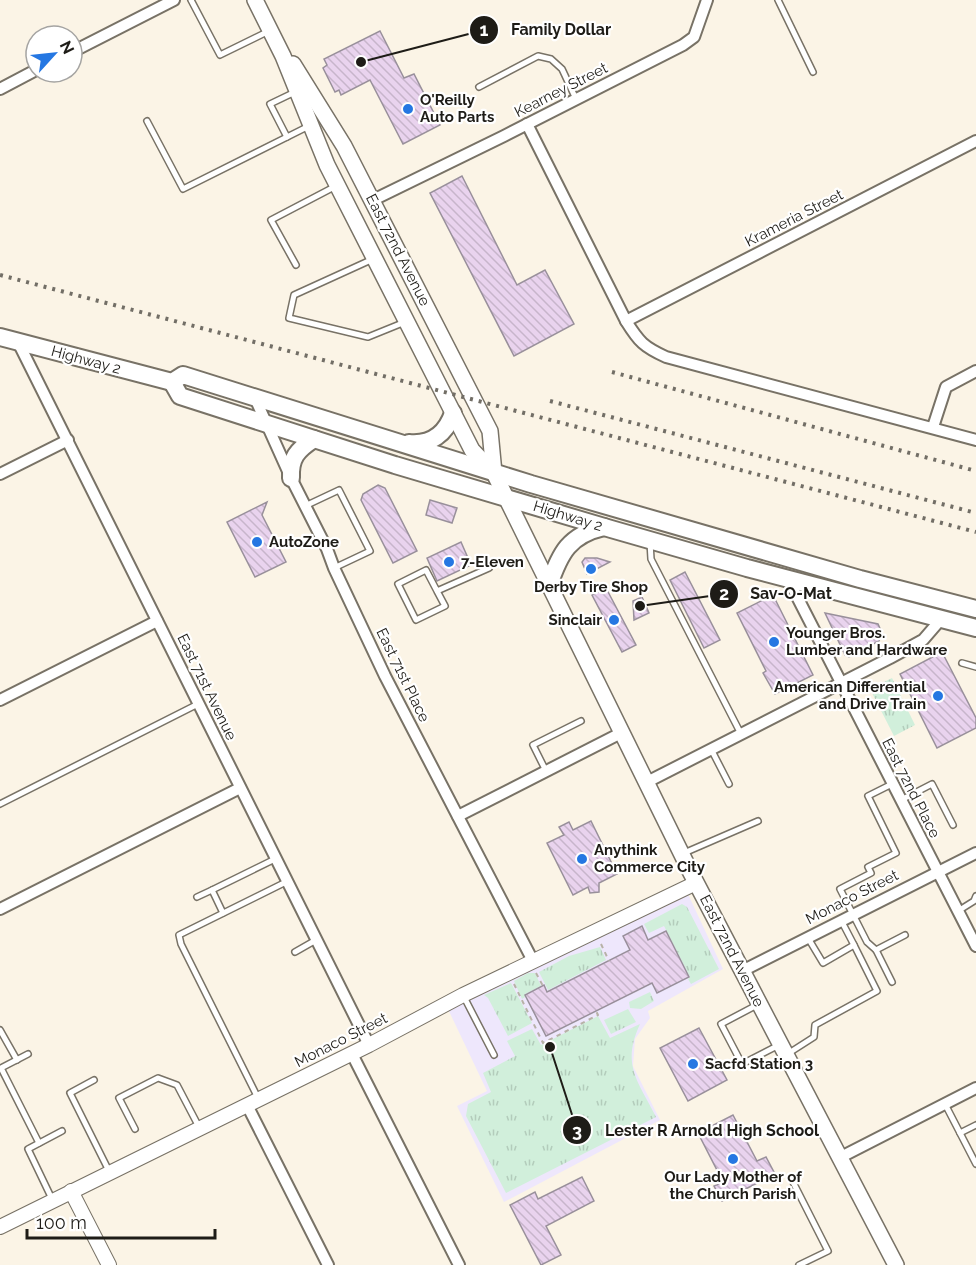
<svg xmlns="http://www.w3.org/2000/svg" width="976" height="1265" font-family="Raleway,sans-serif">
<defs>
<pattern id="grass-tufts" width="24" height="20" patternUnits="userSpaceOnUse" patternTransform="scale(1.5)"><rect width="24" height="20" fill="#d1efdb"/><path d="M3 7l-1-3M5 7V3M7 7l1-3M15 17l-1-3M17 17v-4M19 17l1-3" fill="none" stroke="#b3ccbb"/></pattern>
<pattern id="building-back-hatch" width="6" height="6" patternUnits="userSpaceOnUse" patternTransform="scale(1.5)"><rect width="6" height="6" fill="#e9d3ee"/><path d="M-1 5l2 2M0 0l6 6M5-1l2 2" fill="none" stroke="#c7b5cb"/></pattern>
</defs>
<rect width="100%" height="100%" fill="#fbf4e6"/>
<path fill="#eee7fc" d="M687,892L723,969L648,1011L650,1018L635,1039L633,1066L660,1120L504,1202L457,1106L487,1091L447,1007Z"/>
<g fill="url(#grass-tufts)">
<path d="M892,678L915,725L894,736L870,689Z"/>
<path d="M682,904L687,907L719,969L691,984L688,979L690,977L664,926L649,933L644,924Z"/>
<path d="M600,947L606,960L548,990L539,972L569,956Z"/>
<path d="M528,973H535L541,986L525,994V997L522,999L514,981Z"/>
<path d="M511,983L532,1023L508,1036L488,998L484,995Z"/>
<path d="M650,992L654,1001L641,1009L630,1008L629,1002Z"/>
<path d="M628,1009L636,1022L611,1034L604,1020Z"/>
<path d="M598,1016L610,1038L640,1024C621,1065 638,1081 656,1117L506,1193L466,1116L468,1104L491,1092L483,1073L515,1056L507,1041L532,1029L541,1045Z"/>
</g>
<g fill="url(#building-back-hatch)" stroke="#99909b" stroke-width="1.5">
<path d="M380,31L404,78L414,74L440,125L403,144L370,80L341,95L339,90L335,92L323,68L327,65L324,59Z"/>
<path d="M462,176L517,285L545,270L574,324L514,356L430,193Z"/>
<path d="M378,485L385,488L417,551L393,563L361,500L363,494Z"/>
<path d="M430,500L457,508L452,523L426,515Z"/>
<path d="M267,502L262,515L286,562L255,577L227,522Z"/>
<path d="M461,542L471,565L437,581L427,558Z"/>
<path d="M585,558H597L610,562L587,574L582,562Z"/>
<path d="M685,572L720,640L704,648L670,580Z"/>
<path d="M606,588L636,645L622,652L592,595Z"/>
<path d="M773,595L813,675L775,694L763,673L766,671L737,613Z"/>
<path d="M642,597L649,613L634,620L633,601Z"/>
<path d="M825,613L878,624L882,633L879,641L849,657L845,655Z"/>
<path d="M942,652L976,718V728L937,748L900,674Z"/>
<path d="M591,821L617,874L599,883V892L590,893L588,887L573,895L547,843L564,835L559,827L569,822L573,830Z"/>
<path d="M642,926L648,940L666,931L689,977L657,993L652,983L546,1036L525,995L544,985L547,992L630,950L623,936Z"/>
<path d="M699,1028L727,1080L688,1101L660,1048Z"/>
<path d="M733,1115L757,1161L766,1157L775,1174L722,1201L714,1186L723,1182L698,1133Z"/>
<path d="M582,1177L594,1201L546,1226L561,1255L541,1265L510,1205L535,1192L538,1199Z"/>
</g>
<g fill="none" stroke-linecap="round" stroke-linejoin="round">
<g stroke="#787266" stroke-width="8">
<g id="service">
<path d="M191,0L220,55L269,31"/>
<path d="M778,0L813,72"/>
<path d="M479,87L538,56L551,59L562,69L576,99"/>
<path d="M147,121L183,189L309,126"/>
<path d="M287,137L270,104L295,92"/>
<path d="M373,259L294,295L289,318L368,337L405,322"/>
<path d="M296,265L271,220L336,186"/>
<path d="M305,506L339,490L370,551L334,568"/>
<path d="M650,542L651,559L741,734"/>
<path d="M437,591L445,606L416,620L398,584L426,570L437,591L489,568"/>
<path d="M962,663L976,667"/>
<path d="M711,749L729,784"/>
<path d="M546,771L533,745L581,721"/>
<path d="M892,784L868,796L896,853L868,867L871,873L840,889L867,942L876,950L905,935"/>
<path d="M901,800L932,784L953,825"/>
<path d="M0,804L198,704"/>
<path d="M684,853L758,821"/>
<path d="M197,897L212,890"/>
<path d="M958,911L974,901L976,896"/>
<path d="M223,913L212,890L275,859"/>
<path d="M808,938L823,963L854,945L842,922"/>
<path d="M876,950L892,982"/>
<path d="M295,952L316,940"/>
<path d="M464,997L494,1055"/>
<path d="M757,1005L721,1024L742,1064L779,1045"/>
<path d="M0,1030L17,1060"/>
<path d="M789,1053L814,1037L815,1025L877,991L854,945"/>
<path d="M28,1054L1,1068L39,1143"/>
<path d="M94,1080L70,1093L109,1171"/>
<path d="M258,1098L181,944L179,935L286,882"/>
<path d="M945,1104L960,1133L976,1125"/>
<path d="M135,1129L119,1098L158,1078L177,1085L199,1127"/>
<path d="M960,1133L976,1164"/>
<path d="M793,1182L828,1251L799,1265"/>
<path d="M52,1199L28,1149L62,1131"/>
</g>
</g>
<g stroke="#787266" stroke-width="14">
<g id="minor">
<path d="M72,52L174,0"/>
<path d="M0,89L36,70"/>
<path d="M527,124L626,321C639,342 644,347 666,357L976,440"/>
<path d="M373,200L504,136L683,45L694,37L707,0"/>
<path d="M626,321L976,141"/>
<path d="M18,342L369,1045"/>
<path d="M255,398L291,478L327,549L334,568L385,676L533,961"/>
<path d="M933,427L946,387L976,371"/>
<path d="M0,474L68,440"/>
<path d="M788,579L976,946"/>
<path d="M0,700L157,621"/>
<path d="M647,782L890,658L923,640L942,618"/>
<path d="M458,816L621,733"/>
<path d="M0,909L240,788"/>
<path d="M742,971L976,853"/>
<path d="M352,1054L459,1265"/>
<path d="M247,1105L328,1265"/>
<path d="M839,1158L976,1088"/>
</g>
</g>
<g stroke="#787266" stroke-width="16">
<g id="tertiary">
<path d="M71,1191L109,1265"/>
<path d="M0,1227L369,1045L463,995L696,883"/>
</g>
</g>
<g stroke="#787266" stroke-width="18">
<g id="secondary">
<path d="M255,0L283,56L327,165L472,450L494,473L690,871L896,1265"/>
<path d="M293,64L344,146L490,431L494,473"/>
</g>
</g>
<g stroke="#787266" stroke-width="20">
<g id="primary">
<path d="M0,337L172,382L183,375L531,484L860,579L976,609"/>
<path d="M172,382L180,396L395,465L611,529L747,568L976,628"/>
<path d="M409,443C431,445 446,434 453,413"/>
<path d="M291,478C290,458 297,450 314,439"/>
<path d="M549,585C560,553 569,535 604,527"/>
</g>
</g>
<g stroke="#b7b2a7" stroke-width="2" stroke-dasharray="4.5 4.5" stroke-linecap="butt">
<path d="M601,944L609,961"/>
<path d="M536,973L543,986"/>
<path d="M514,984L543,1043L598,1015L596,1011"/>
</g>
<use href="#service" stroke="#fff" stroke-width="5"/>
<use href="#minor" stroke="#fff" stroke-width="10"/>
<use href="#tertiary" stroke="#fff" stroke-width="14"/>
<use href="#secondary" stroke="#fff" stroke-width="15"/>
<use href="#primary" stroke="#fff" stroke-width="16"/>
<g stroke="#726e66" stroke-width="4" stroke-dasharray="3 6" stroke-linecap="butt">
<path d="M0,275L976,532"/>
<path d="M612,372L976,471"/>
<path d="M550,401L976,513"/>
</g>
</g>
<g fill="#2577e2" stroke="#fff" stroke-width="2">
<circle cx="408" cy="109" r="6"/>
<circle cx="257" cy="542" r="6"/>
<circle cx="449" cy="562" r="6"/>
<circle cx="591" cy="569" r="6"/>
<circle cx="614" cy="620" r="6"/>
<circle cx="774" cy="642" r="6"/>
<circle cx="938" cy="696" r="6"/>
<circle cx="582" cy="859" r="6"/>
<circle cx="693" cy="1064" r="6"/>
<circle cx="733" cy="1159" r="6"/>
</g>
<g text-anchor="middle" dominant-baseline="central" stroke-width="4.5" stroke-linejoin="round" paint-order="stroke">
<g font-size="15" fill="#1e1c17" stroke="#fff">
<text transform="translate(561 90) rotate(-27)">Kearney Street</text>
<text transform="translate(794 218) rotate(-27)">Krameria Street</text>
<text transform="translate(398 250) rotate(63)">East 72nd Avenue</text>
<text transform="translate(86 360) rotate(15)">Highway 2</text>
<text transform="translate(568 516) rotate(17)">Highway 2</text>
<text transform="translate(403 675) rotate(64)">East 71st Place</text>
<text transform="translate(207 687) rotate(64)">East 71st Avenue</text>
<text transform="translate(911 788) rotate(63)">East 72nd Place</text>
<text transform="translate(852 897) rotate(-27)">Monaco Street</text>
<text transform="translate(732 951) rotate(63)">East 72nd Avenue</text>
<text transform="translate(341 1040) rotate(-27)">Monaco Street</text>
</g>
<g font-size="15" font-weight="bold" fill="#1e1c17" stroke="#fff" text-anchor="start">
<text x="420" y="100">O'Reilly<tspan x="420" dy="17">Auto Parts</tspan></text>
<text x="269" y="542">AutoZone</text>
<text x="461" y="562">7-Eleven</text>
<text x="591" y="587" text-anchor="middle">Derby Tire Shop</text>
<text x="602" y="620" text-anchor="end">Sinclair</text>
<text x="786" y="633">Younger Bros.<tspan x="786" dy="17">Lumber and Hardware</tspan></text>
<text x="926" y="687" text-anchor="end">American Differential<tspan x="926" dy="17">and Drive Train</tspan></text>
<text x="594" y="850">Anythink<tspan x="594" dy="17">Commerce City</tspan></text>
<text x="705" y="1064">Sacfd Station 3</text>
<text x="733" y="1177" text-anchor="middle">Our Lady Mother of<tspan x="733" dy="17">the Church Parish</tspan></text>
</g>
</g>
<path fill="none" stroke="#1e1c17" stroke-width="2" d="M361 62L484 30M640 606L724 594M550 1047L577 1130"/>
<g fill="#1e1c17" stroke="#fff" stroke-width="2">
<circle cx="361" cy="62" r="6"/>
<circle cx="640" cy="606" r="6"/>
<circle cx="550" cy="1047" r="6"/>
<circle cx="484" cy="30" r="15"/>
<circle cx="724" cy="594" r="15"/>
<circle cx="577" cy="1130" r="15"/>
</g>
<g font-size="18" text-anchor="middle" font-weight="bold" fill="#fff">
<text x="484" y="36">1</text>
<text x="724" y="600">2</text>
<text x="577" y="1137">3</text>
</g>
<g font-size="16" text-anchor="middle" font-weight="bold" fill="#1e1c17" stroke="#fff" stroke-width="4.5" stroke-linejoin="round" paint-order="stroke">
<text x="561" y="35">Family Dollar</text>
<text x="791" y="599">Sav-O-Mat</text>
<text x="712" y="1136">Lester R Arnold High School</text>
</g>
<g transform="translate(54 54) rotate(63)"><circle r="28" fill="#ffffff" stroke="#a5a4a2" stroke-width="1.5"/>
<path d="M0-4.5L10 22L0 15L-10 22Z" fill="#2577e2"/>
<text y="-9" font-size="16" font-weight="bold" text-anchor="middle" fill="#1e1c17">N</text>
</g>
<path d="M27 1229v9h188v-9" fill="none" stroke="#1e1c17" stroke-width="3"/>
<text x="36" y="1229" font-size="18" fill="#1e1c17" stroke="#ffffff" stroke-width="4.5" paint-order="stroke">100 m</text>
</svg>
